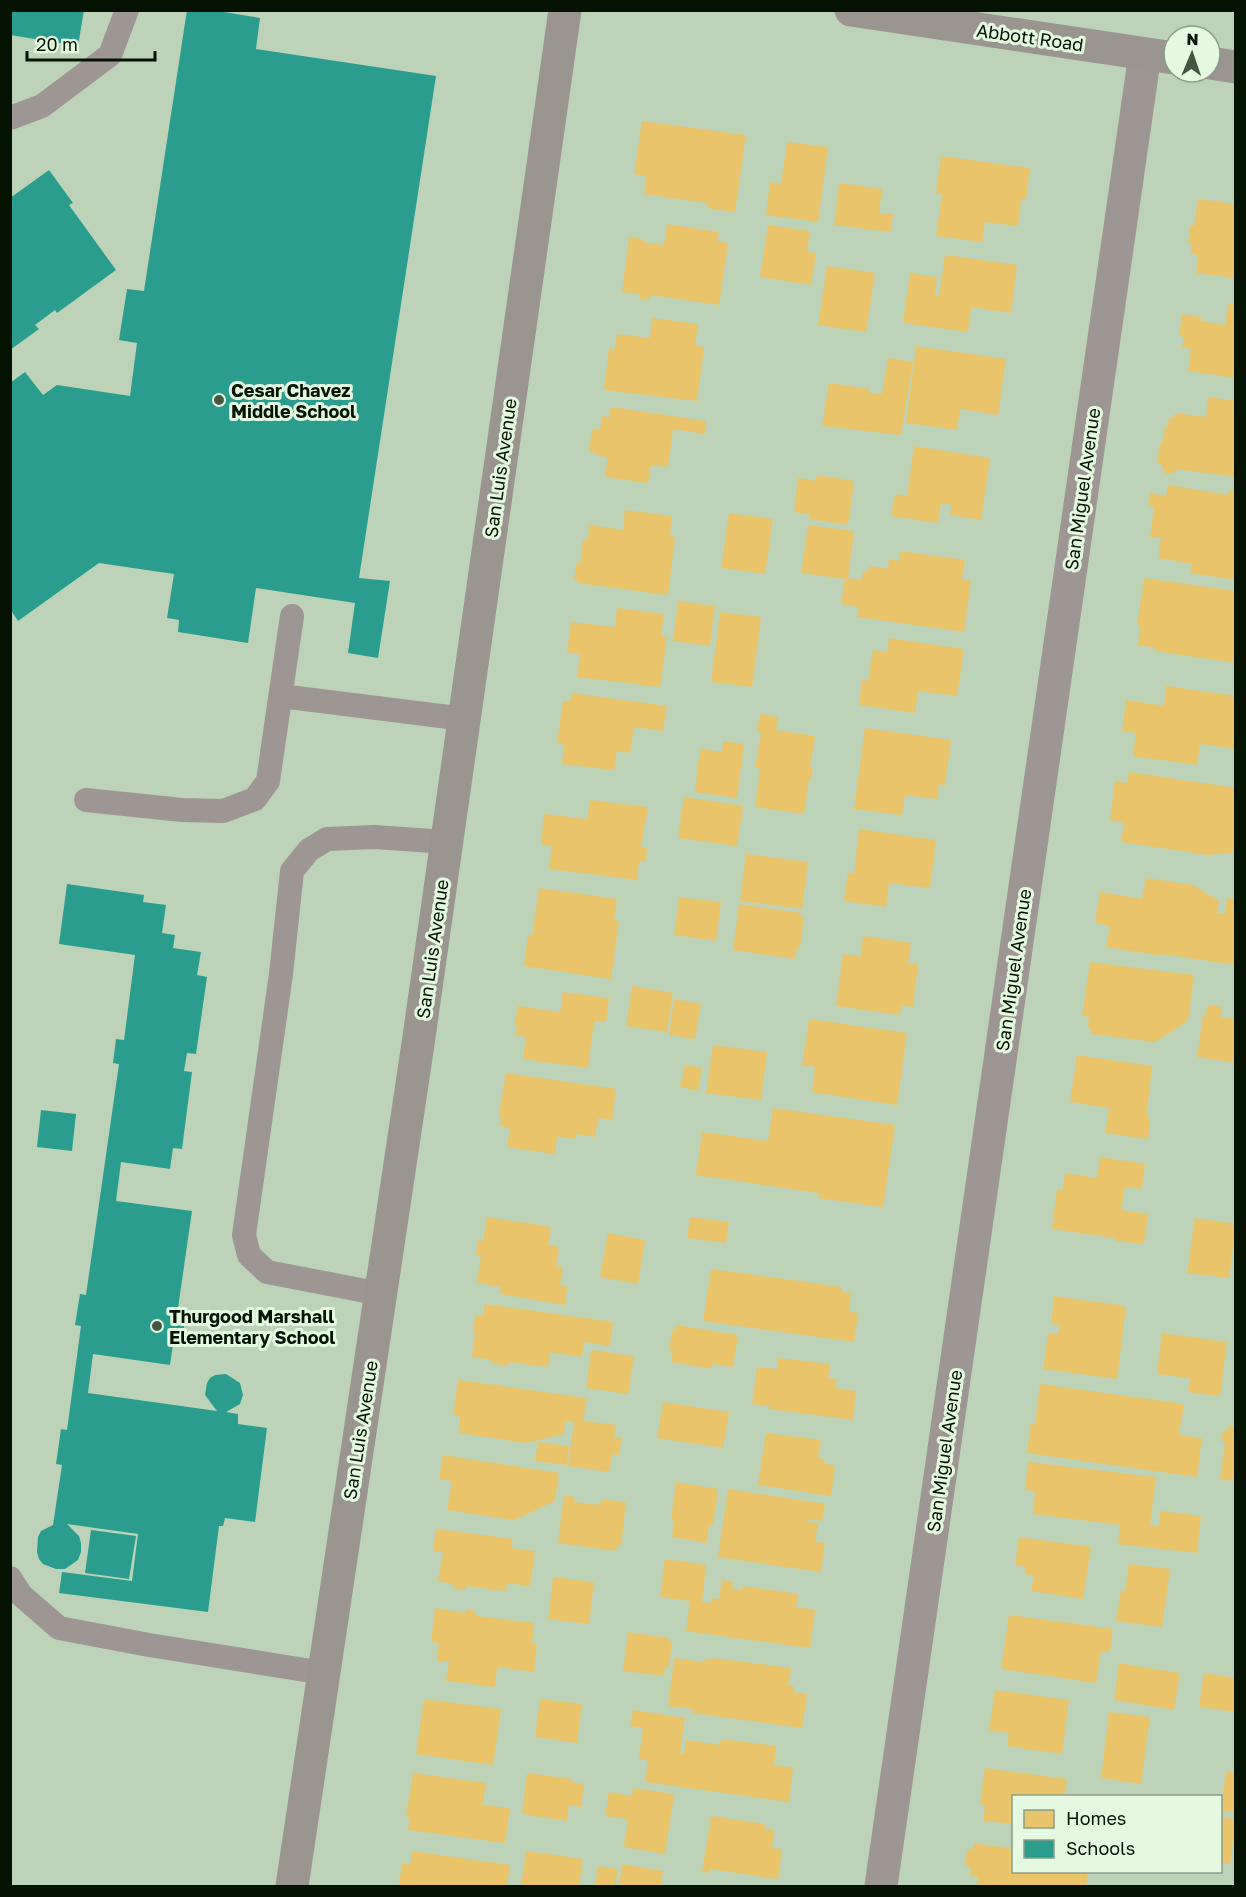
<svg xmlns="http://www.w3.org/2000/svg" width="1246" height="1897" font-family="'Golos Text',sans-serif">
<rect width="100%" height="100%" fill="#bdd3b8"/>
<g fill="#e9c46a">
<path d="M642,121L746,135L735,212L707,208L708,203L644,194L646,176L634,174Z"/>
<path d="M787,142L828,147L818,222L766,215L770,182L781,184Z"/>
<path d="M941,156L1030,168L1026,199H1021L1018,226L985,222L982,242L936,236L942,194L936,193Z"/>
<path d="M839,183L882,189L879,213L893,214L891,232L834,225Z"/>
<path d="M1198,199L1236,204V278L1196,273L1198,255L1191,254L1192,243H1188L1190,226H1194Z"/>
<path d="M667,224L719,232L717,241L728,243L719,305L650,295V300L640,299V294L622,292L629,237L643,239V242L664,245Z"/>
<path d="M768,225L810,231L807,252L816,253L811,285L760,277Z"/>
<path d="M945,255L1017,265L1011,313L971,307L968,332L903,323L910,273L937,277L935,296H939Z"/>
<path d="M827,266L875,273L866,332L818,325Z"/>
<path d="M1228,304L1236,305V378L1188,371L1191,349L1182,347L1184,337L1179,336L1182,314L1201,317V321L1225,325Z"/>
<path d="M652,318L698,324L695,346L704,347L697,401L604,390L609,348L615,349L617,334L650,338Z"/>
<path d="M916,346L1006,359L998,415L960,409L957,430L906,423Z"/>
<path d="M888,358L913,362L901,435L822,426L829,383L870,389V393L882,394Z"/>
<path d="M1208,397L1236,401V477L1175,469L1174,474L1164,473L1165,469L1161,468L1162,464L1157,463L1160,444H1162L1165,426L1168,427L1169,417L1174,418L1175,413L1206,417Z"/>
<path d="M611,407L706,421L705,434L673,429L668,467L651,465L648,483L605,477L608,457L597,456V453L589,452L592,429L600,430L602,416L609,417Z"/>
<path d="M914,446L990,458L981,520L950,515L952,505L941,503L938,523L891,516L895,494L907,496Z"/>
<path d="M817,475L854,481L848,525L809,519L810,514L794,512L798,478L816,481Z"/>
<path d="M1168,485L1228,495L1229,490L1236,491V580L1190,573L1192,564L1158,558L1161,538L1150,537L1154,507L1148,505L1150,493L1166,496Z"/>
<path d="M625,510L672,516L670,536L675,537L668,595L577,583L578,580L574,579L576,564H580L583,540H588L589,525L623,530Z"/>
<path d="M729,513L773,519L765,574L721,568Z"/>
<path d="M808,525L854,531L848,578L862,580L863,571L868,572L869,566L888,569L889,559L899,561L900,551L965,560L962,579L971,581L964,632L857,617L859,607L841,604L845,579L801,573Z"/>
<path d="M1144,578L1236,591V663L1155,651L1156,648L1138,645L1140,626L1137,625Z"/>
<path d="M678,601L715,606L710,646L673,641Z"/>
<path d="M617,608L664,614L661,636L667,637L660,687L577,677L580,654L567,652L571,622L615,627Z"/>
<path d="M720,612L761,617L752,687L711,682Z"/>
<path d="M889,638L964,649L957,696L918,691L915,713L859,705L862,680L868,681L873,650L887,652Z"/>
<path d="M1166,686L1236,696V749L1200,744L1197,765L1133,756L1136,733L1122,731L1126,700L1164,706Z"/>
<path d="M572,693L667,706L663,731L634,727L630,753L617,751L614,770L562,764L564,744H557L563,701L570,702Z"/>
<path d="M760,714L778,717L776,730L815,736L810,767H813L811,779H809L804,814L755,807L760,768L755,767L761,732L757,731Z"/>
<path d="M865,728L951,740L945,785L939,784L937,799L905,795L902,815L854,809Z"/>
<path d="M723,741L744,744L737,798L695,792L700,749L722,752Z"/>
<path d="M1129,772L1236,788V852L1208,855L1121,842L1124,823L1110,820L1115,781L1127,783Z"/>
<path d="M684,797L743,806L737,846L678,838Z"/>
<path d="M590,800L648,807L641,847L647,848L646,861H639L637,880L549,869L552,846L541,844L544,814L587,819Z"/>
<path d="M859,829L936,840L930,888L889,883L886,907L844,901L848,873L854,874Z"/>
<path d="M746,854L808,862L802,909L740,901Z"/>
<path d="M1146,878L1193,885L1219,901L1217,913L1225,914L1227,898L1236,899V965L1162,954V956L1106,947L1110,926L1095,923L1100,892L1142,899Z"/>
<path d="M539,888L617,899L614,920L619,921L611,979L524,966L528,935L532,936Z"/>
<path d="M679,897L721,902L716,941L674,935Z"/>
<path d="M739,904L801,913L800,916L804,917L800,948H797L795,959L733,950Z"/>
<path d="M863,936L911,943L908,963L918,964L913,1007L901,1005L900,1015L836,1006L843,954L861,956Z"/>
<path d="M1090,962L1194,975L1188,1021L1155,1042L1091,1034V1029L1088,1028L1089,1017L1082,1016Z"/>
<path d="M632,986L673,993L667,1032L626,1026Z"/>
<path d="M563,992L609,998L606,1022L594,1021L588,1068L523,1059L526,1037L516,1035L517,1026L514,1025L518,1006L560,1012Z"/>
<path d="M674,999L701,1004L695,1039L669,1035Z"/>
<path d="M1207,1005L1222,1007L1220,1017L1236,1019V1063L1197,1057L1203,1015H1206Z"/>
<path d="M809,1019L907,1033L897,1105L812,1092L815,1067L802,1065Z"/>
<path d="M713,1045L767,1052L761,1100L706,1093Z"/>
<path d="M1077,1055L1152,1066L1147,1111L1150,1122L1148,1139L1105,1133L1109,1108L1070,1102Z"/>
<path d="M685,1065L702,1068L698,1091L680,1087Z"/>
<path d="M506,1073L616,1089L612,1120L598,1118L595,1137L575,1134V1139L557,1136L555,1154L507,1147L510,1128L500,1126L501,1118H498Z"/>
<path d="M773,1108L895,1125L883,1207L818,1198L819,1193L696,1175L702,1132L768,1141Z"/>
<path d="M1100,1157L1145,1164L1142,1189L1125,1187L1121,1210L1148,1214L1144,1244L1115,1241V1238L1052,1229L1057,1189L1063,1190L1065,1173L1097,1178Z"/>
<path d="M487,1217L551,1227L548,1245L559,1247L556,1266L563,1267L560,1285L567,1286L565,1305L500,1294L501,1287L477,1283L481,1256L476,1255L478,1240L483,1241Z"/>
<path d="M690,1217L729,1222L726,1243L687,1238Z"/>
<path d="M1195,1218L1236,1224L1229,1278L1187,1273Z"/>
<path d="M608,1233L645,1240L638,1284L600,1277Z"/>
<path d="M711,1269L842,1287V1292L851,1293L849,1312L858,1313L854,1342L703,1321Z"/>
<path d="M1054,1296L1126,1306L1117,1379L1043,1369L1048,1333L1058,1334L1060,1325L1051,1324Z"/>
<path d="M485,1304L613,1322L610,1346L584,1342L582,1357L550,1352L548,1367L509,1362L508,1366L491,1363L492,1360L472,1357L475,1334L473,1333L475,1315L483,1316Z"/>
<path d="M676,1325L738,1335L733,1367L712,1364L711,1369L671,1362L673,1351L669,1350L672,1330L675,1331Z"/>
<path d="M1162,1333L1227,1342L1220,1396L1188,1392L1190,1378L1157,1374Z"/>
<path d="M591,1350L634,1356L628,1394L586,1388Z"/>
<path d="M778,1358L830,1364L828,1378L837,1379L835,1388L856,1391L853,1420L769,1409L770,1406L752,1404L757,1367L777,1369Z"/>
<path d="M458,1380L587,1398L583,1421L616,1425L614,1437H622L619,1455L612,1454L609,1472L568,1466L574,1422L565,1421L564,1434L526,1443L459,1433L460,1416L453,1415Z"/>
<path d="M1040,1384L1184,1404L1179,1435L1202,1438L1197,1477L1027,1453L1031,1423L1035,1424Z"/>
<path d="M663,1402L729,1412L723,1448L657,1438Z"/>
<path d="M1228,1426L1236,1427V1481L1220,1479L1225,1442H1221L1223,1430L1227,1431Z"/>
<path d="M766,1433L821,1440L818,1458L825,1459L824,1464L835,1465L831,1496L758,1485Z"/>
<path d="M538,1442L569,1446L567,1465L535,1461Z"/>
<path d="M443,1455L559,1473L555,1501L514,1520L447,1510L452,1481L439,1479Z"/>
<path d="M1028,1462L1156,1477L1150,1525L1159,1526L1160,1511L1201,1516L1197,1553L1118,1544L1120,1525L1033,1514L1035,1491L1025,1490Z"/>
<path d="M676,1482L718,1489L713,1525L709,1524L707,1543L672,1537L674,1520H671Z"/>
<path d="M728,1489L825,1504L822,1521L808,1519V1522L818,1523L815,1542L825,1543L821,1572L718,1557Z"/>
<path d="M564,1495L575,1497L574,1502L600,1505L601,1499L626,1502L621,1546L617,1545L616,1551L558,1543Z"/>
<path d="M436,1529L513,1539L511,1548L535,1551L530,1586L507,1583L506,1591L466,1586V1590L452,1588L453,1584L438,1581L443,1552L433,1551Z"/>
<path d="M1019,1537L1091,1547L1083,1599L1031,1591L1034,1576L1025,1574L1026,1567L1015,1565Z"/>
<path d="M665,1559L706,1565L702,1602L711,1603L712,1598L719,1599L722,1580L733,1582L732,1589L742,1590L743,1586L798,1594L796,1607L815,1610L810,1648L686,1631L690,1601L660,1597Z"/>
<path d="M1129,1564L1170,1569L1162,1627L1116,1621L1121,1590L1125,1591Z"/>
<path d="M553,1577L594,1582L589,1624L548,1619Z"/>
<path d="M435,1608L465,1613V1609L476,1611V1616L534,1623L532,1643L537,1644L534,1672L497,1667L495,1687L446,1681L449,1662L437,1661L439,1643L431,1642Z"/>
<path d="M1009,1615L1113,1629L1110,1652L1101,1651L1096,1683L1001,1669Z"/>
<path d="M628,1632L669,1638L668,1641H672L669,1667L665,1666L664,1676L623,1671Z"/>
<path d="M674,1658L704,1662V1659L714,1660V1658L791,1668L788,1686H794L793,1692L807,1694L802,1728L692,1713L693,1709L668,1706Z"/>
<path d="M1119,1663L1180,1673L1174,1710L1114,1700Z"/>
<path d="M1204,1673L1236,1678V1712L1199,1707Z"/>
<path d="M995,1690L1069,1700L1062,1754L1007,1746L1009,1733L989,1731Z"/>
<path d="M424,1699L501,1709L493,1765L416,1754Z"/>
<path d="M540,1699L582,1704L577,1743L535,1737Z"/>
<path d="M633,1710L685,1718L680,1754H684L686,1740L720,1745L721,1739L776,1746L774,1765L793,1768L789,1802L645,1782L648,1760L639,1759L643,1728L630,1726Z"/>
<path d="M1109,1712L1150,1717L1141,1784L1101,1778Z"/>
<path d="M985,1768L1067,1779L1064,1796H1014V1824L983,1821L985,1805L980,1804Z"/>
<path d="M1226,1771L1236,1772V1812L1221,1811Z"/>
<path d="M413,1773L486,1783L483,1805L510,1808L505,1843L408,1830L410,1817L406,1816Z"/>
<path d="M527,1773L572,1779L571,1782L584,1784L581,1807L569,1805L567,1821L522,1814Z"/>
<path d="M633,1788L674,1794L665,1854L624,1847L628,1819L605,1816L609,1792L632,1796Z"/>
<path d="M711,1816L765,1824L764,1829L774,1830L772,1848L782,1849L778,1879L710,1869V1873L702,1872Z"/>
<path d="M1220,1817L1236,1819L1230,1864L1220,1863Z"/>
<path d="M974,1843L1014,1849V1872H1088L1086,1886L1069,1885L1068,1886H977L978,1877L970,1875L971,1867L965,1866L967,1849H973Z"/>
<path d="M412,1851L510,1865L507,1886H399L402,1863L410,1865Z"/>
<path d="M526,1851L583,1859L579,1886H521Z"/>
<path d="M622,1864L663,1871L661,1886H619Z"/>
<path d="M598,1866L618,1869L615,1886H595Z"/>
</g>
<g fill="#2a9d8f">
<path d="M10,10H84L78,46L10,35Z"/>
<path d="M187,10H212L260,18L256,49L436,76L359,578L390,581L378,658L348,653L355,603L256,588L248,643L178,632L179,620L167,618L174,574L99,563L18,621L10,609V383L25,372L43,395L57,385L130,396L137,343L119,340L127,289L144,291Z"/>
<path d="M49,170L73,203L69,205L116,270L57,313L55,310L35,325L39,329L10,350V198Z"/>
<path d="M67,884L144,895L143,902L166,905L162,933L175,935L173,948L201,952L197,975L207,977L196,1054L187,1053L184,1071L192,1072L182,1149L173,1148L170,1169L121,1162L116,1201L192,1211L178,1308L187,1309L182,1339L174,1338L170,1365L93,1354L88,1393L217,1411L205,1395L207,1383L210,1378L215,1375L226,1374L240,1383L243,1395L240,1404L226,1412L238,1414V1424L267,1428L255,1522L225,1518L223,1526H219L208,1612L59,1593L62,1572L132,1581L138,1534L67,1524L79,1536L81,1543V1552L78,1560L65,1569H56L43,1564L39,1559L37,1552L38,1537L41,1531L53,1525L62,1465L56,1464L61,1429L67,1430L81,1326L75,1325L80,1294L86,1295L119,1064L113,1063L116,1039L124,1040L135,955L59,944Z"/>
<path d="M41,1110L76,1114L72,1151L37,1147Z"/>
<path d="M91,1530L136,1536L129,1579L85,1573Z"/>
</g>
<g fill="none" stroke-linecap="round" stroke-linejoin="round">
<g stroke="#9e9692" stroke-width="24">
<path d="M10,118L42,106L110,55L127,10"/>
<path d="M281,696L465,719"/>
<path d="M86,800L182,810L223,811L255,799L268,781L292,616"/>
<path d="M381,1294L267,1272L249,1255L244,1235L281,974L292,871L309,850L327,839L374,837L447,842"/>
<path d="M10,1578L21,1595L59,1628L149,1645L324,1673"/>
</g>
<path stroke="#9e9692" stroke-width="33" d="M881,1886L1145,54"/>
<g stroke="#9a958e" stroke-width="33">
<path d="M851,10L1174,58"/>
<path d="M1210,63L1236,67"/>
<path d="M292,1886L418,1044L565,10"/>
</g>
</g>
<g fill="#455642" stroke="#e4f9df" stroke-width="2">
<circle cx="219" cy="400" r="6"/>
<circle cx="157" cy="1326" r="6"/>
</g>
<g text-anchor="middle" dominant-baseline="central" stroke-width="6" stroke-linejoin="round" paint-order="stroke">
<g font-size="18" fill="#051303" stroke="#e4f9df">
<text transform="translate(1030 37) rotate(8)">Abbott Road</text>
<text transform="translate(500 468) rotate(-82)">San Luis Avenue</text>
<text transform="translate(1082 489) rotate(-82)">San Miguel Avenue</text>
<text transform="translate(432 949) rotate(-82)">San Luis Avenue</text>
<text transform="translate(1013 970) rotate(-82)">San Miguel Avenue</text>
<text transform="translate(360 1430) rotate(-81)">San Luis Avenue</text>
<text transform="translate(944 1451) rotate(-82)">San Miguel Avenue</text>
</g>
<g font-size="18" font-weight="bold" fill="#051303" stroke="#e4f9df" text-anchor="start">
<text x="231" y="390">Cesar Chavez<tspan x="231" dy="21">Middle School</tspan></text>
<text x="169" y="1316">Thurgood Marshall<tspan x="169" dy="21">Elementary School</tspan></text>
</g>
</g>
<rect width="1246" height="1897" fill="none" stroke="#051303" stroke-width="24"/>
<rect x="1012" y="1795" width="210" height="78" fill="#e4f9df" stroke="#8b9d87" stroke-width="1.5"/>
<rect x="1024" y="1810" width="30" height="18" fill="#e9c46a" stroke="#8b9d87" stroke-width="1.5"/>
<text x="1066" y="1825" font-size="18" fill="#051303">Homes</text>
<rect x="1024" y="1840" width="30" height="18" fill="#2a9d8f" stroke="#8b9d87" stroke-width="1.5"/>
<text x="1066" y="1855" font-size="18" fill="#051303">Schools</text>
<g transform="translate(1192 54) rotate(2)"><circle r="28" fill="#e4f9df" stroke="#8b9d87" stroke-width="1.5"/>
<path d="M0-4.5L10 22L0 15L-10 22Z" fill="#455642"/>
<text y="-9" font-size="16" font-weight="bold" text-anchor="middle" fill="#051303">N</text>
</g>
<path d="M27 51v9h128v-9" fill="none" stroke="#051303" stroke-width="3"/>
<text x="36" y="51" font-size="18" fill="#051303" stroke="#e4f9df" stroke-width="4.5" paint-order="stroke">20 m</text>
</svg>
